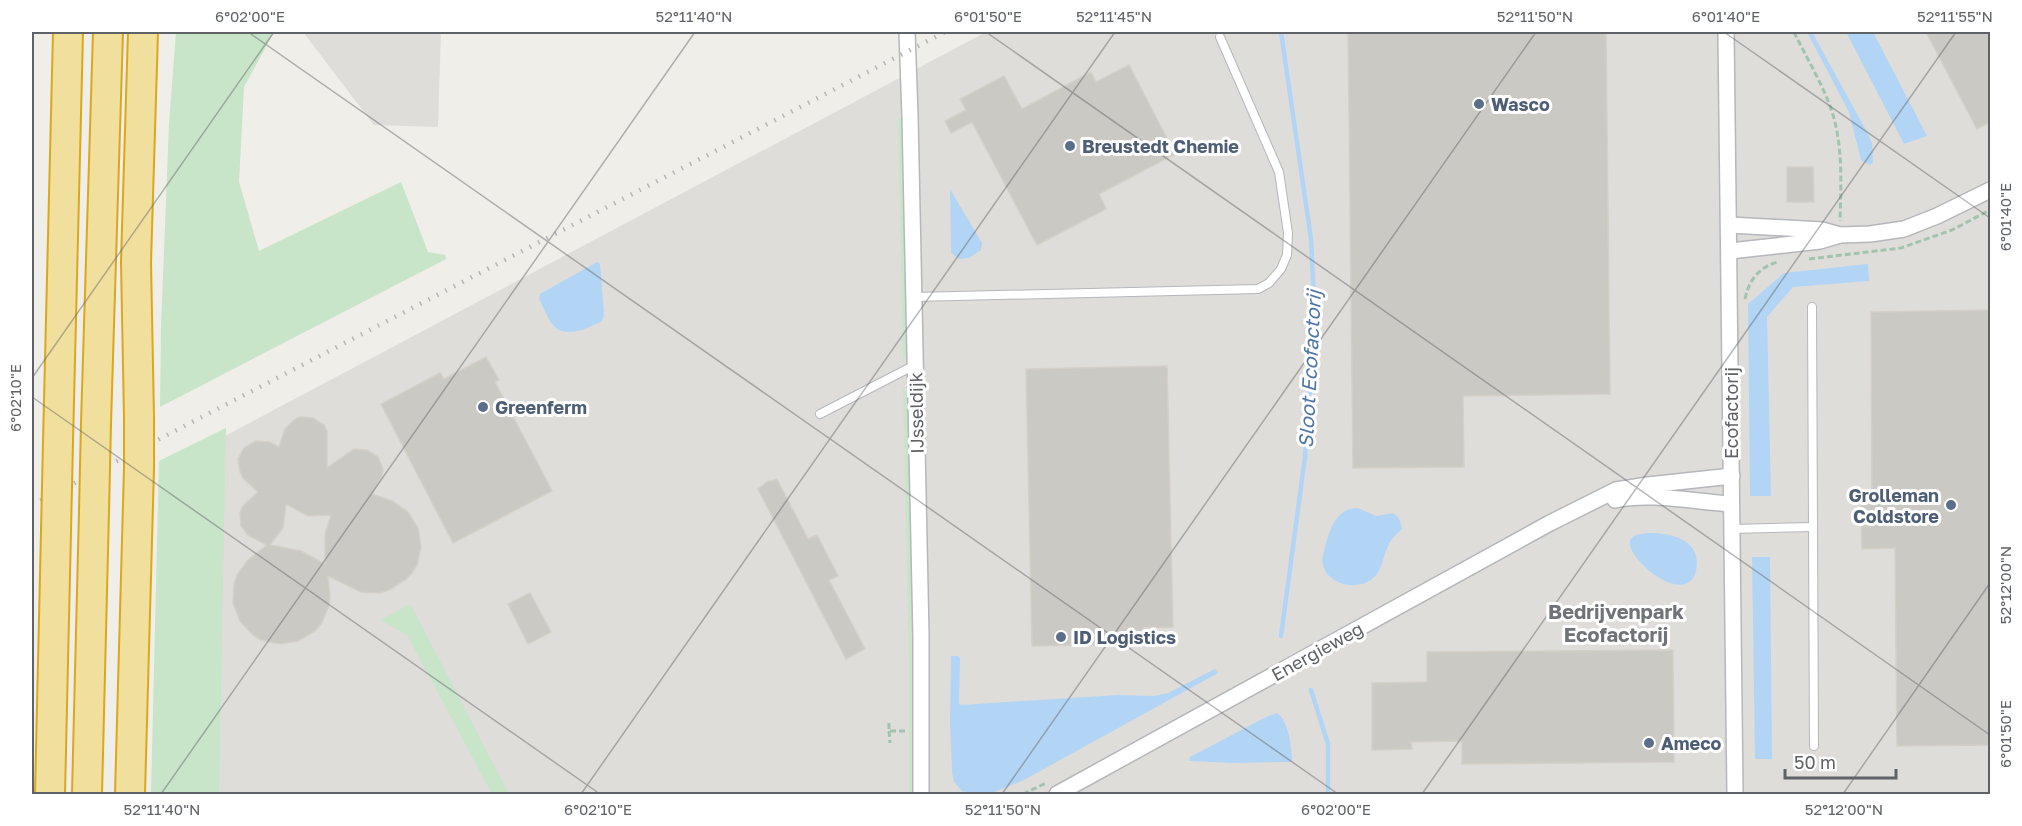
<svg xmlns="http://www.w3.org/2000/svg" width="2022" height="826" font-family="'Golos Text',sans-serif">
<rect width="100%" height="100%" fill="#efeee8"/>
<g fill="#dfddda">
<path d="M303,32H441L438,127L374,125Z"/>
<path d="M986,32H1990V794H193L206,446Z"/>
</g>
<g fill="#c8e4c9">
<path d="M176,32H274L244,87L239,182L259,251L401,182L428,252L445,255L446,259L160,407L161,328L169,124Z"/>
<path d="M898,118H903L914,297L907,352L903,361Z"/>
<path d="M903,388L908,396L914,685V794H909V664Z"/>
<path d="M226,428L219,794H151L159,461Z"/>
<path d="M410,604L413,609L509,794H492L407,635L381,620Z"/>
</g>
<g fill="#b2d5f5">
<path d="M1807,32H1812L1867,132L1872,143L1873,163L1869,165L1861,160L1849,112Z"/>
<path d="M1846,32H1873L1927,136L1904,144Z"/>
<path d="M950,189L982,243L981,250L969,258L959,259L951,253Z"/>
<path d="M597,262L600,264L604,315L602,321C591,327 568,338 556,328C548,322 544,307 539,299L540,294Z"/>
<path d="M1868,264L1869,281L1793,287L1767,317L1771,496H1750L1748,304L1784,273Z"/>
<path d="M1358,508L1376,516L1393,513L1399,518L1402,529C1398,533 1393,537 1390,542C1383,554 1383,571 1372,579C1357,591 1328,585 1323,565C1321,559 1324,552 1325,547C1330,529 1336,508 1358,508Z"/>
<path d="M1647,533C1671,532 1703,540 1696,571C1686,610 1621,555 1631,539C1634,534 1642,534 1647,533Z"/>
<path d="M1752,557H1770L1772,759H1755Z"/>
<path d="M951,656H958L960,658L959,703L961,705L1118,695L1154,696L1168,693L1215,669L1218,673L1024,780L994,792L971,793L962,791L954,782L952,772L950,723Z"/>
<path d="M1277,713C1289,721 1291,746 1292,760L1291,762L1233,763L1189,761L1190,757L1266,717Z"/>
</g>
<g fill="none" stroke-linecap="round" stroke-linejoin="round">
<g stroke="#b2d5f5" stroke-width="4.5">
<path d="M1281,636L1305,457L1315,320L1311,239L1281,32"/>
<path d="M1311,690L1328,744V794"/>
</g>
</g>
<g fill="#cbc9c4" stroke="#d4d0c7" stroke-width="1.5" fill-rule="evenodd">
<path d="M1348,32H1606L1610,394L1463,396L1464,467L1353,468Z"/>
<path d="M1926,32H1990V122L1977,129Z"/>
<path d="M1129,65L1175,154L1099,194L1106,209L1037,245L972,122L951,133L945,121L966,110L960,99L1004,76L1022,109L1091,72L1096,82Z"/>
<path d="M1787,167H1813L1814,202H1787Z"/>
<path d="M1990,310V745L1897,746L1895,548L1862,549L1861,503H1872L1871,312Z"/>
<path d="M486,357L499,380L495,382L552,491L453,543L381,404L440,373L444,379Z"/>
<path d="M1167,366L1173,627L1143,628V644L1032,646L1026,369Z"/>
<path d="M300,417L313,418L324,425L327,431V468L354,449L367,450L378,457L383,469L382,476L372,494L392,501L408,512L418,528L421,547L417,565L412,573L405,580L389,590L380,593L361,592L328,576L330,597L329,606L321,624L315,631L298,641L280,644L261,640L253,635L240,621L233,603L234,584L237,575L248,560L267,545L249,536L241,526L240,513L242,507L258,492L243,478L240,472L238,459L244,448L256,441L269,442L279,447L285,429L294,420ZM286,504L308,516L331,515L325,534V564L301,551L270,545L283,528Z"/>
<path d="M777,479L808,539L817,535L838,576L829,580L865,649L846,659L758,489L767,482Z"/>
<path d="M530,593L551,632L528,644L508,604Z"/>
<path d="M1673,650L1674,762L1462,764V741L1411,742L1412,749L1372,750V683L1427,682V652Z"/>
</g>
<g fill="none" stroke-linecap="round" stroke-linejoin="round">
<g stroke="#b5b7bb" stroke-width="10">
<g id="service">
<path d="M914,297L1258,289L1269,283L1281,269L1287,255L1288,233L1279,172L1220,37"/>
<path d="M1812,307L1814,746"/>
<path d="M820,414L915,365"/>
<path d="M1732,529L1813,527"/>
</g>
</g>
<g stroke="#b5b7bb" stroke-width="18">
<g id="minor">
<path d="M907,32L910,116L921,636V794"/>
<path d="M1726,32L1735,794"/>
<path d="M1730,225L1822,230L1840,235"/>
<path d="M1730,251L1820,241L1840,235L1870,234L1904,229L1937,216L1990,190"/>
<path d="M1615,500C1649,492 1696,502 1731,504"/>
<path d="M1057,794L1550,523L1616,490L1648,485L1732,476"/>
</g>
</g>
<g stroke="#dca71b" stroke-width="32">
<g id="motorway">
<path d="M139,418L136,262L143,32"/>
<path d="M96,423L108,32"/>
<path d="M58,442L68,32"/>
<path d="M50,794L56,531"/>
<path d="M87,794L94,511"/>
<path d="M130,794L139,468"/>
</g>
</g>
<g stroke="#a1c4ad" stroke-width="3" stroke-dasharray="6 3" stroke-linecap="butt">
<path d="M1794,32C1807,59 1824,86 1833,115C1843,149 1841,186 1840,221"/>
<path d="M1809,259L1901,248L1952,230L1990,210"/>
<path d="M1745,299C1749,280 1759,267 1778,262"/>
<path d="M889,723V731H907"/>
<path d="M889,731L890,743"/>
<path d="M1023,794L1046,783"/>
</g>
<use href="#service" stroke="#fff" stroke-width="8"/>
<use href="#minor" stroke="#fff" stroke-width="15"/>
<use href="#motorway" stroke="#f1df9d" stroke-width="28"/>
<path stroke="#b5b6b6" stroke-width="4.5" stroke-dasharray="1.5 8" stroke-linecap="butt" d="M32,505L945,32"/>
<g stroke="#dca71b" stroke-width="32" stroke-linecap="butt">
<g id="motorway-bridge">
<path d="M139,418V468"/>
<path d="M94,511L96,423"/>
<path d="M56,531L58,442"/>
</g>
</g>
<use href="#motorway-bridge" stroke="#f1df9d" stroke-width="28"/>
</g>
<path fill="none" stroke="#5f6266" stroke-width="1.5" stroke-opacity="0.45" d="M248,32L1338,794M986,32L1990,735M1724,32L1990,218M32,378L274,32M32,397L600,794M161,794L695,32M581,794L1115,32M1002,794L1536,32M1422,794L1956,32M1843,794L1990,583"/>
<g fill="#5c6f8a" stroke="#fff" stroke-width="2">
<circle cx="1479" cy="104" r="6"/>
<circle cx="1070" cy="146" r="6"/>
<circle cx="483" cy="407" r="6"/>
<circle cx="1951" cy="505" r="6"/>
<circle cx="1061" cy="637" r="6"/>
<circle cx="1649" cy="743" r="6"/>
</g>
<g text-anchor="middle" dominant-baseline="central" stroke-width="6" stroke-linejoin="round" paint-order="stroke">
<g font-size="18" font-weight="bold" fill="#4e5e75" stroke="#fff" text-anchor="start">
<text x="1491" y="104">Wasco</text>
<text x="1082" y="146">Breustedt Chemie</text>
<text x="495" y="407">Greenferm</text>
<text x="1939" y="495" text-anchor="end">Grolleman<tspan x="1939" dy="21">Coldstore</tspan></text>
<text x="1073" y="637">ID Logistics</text>
<text x="1661" y="743">Ameco</text>
</g>
<g font-size="18" fill="#5f6266" stroke="#fff">
<text transform="translate(916 413) rotate(-91)">IJsseldijk</text>
<text transform="translate(1731 413) rotate(-90)">Ecofactorij</text>
<text transform="translate(1317 651) rotate(-29)">Energieweg</text>
</g>
<g font-size="20" font-style="italic" fill="#4f77a6" stroke="#fff">
<text transform="translate(1309 369) rotate(-87)">Sloot Ecofactorij</text>
</g>
<g font-size="20" font-weight="bold" fill="#707478" stroke="#fff">
<text x="1616" y="611">Bedrijvenpark<tspan x="1616" dy="23">Ecofactorij</tspan></text>
</g>
</g>
<rect width="2022" height="826" fill="none" stroke="#ffffff" stroke-width="66"/>
<path d="M1785 769v9h111v-9" fill="none" stroke="#5f6266" stroke-width="3"/>
<text x="1794" y="769" font-size="18" fill="#5f6266" stroke="#ffffff" stroke-width="4.5" paint-order="stroke">50 m</text>
<rect x="33" y="33" width="1956" height="760" fill="none" stroke="#5f6266" stroke-width="2"/>
<g font-size="15" text-anchor="middle" fill="#5f6266">
<text x="250" y="22">6°02'00"E</text>
<text x="694" y="22">52°11'40"N</text>
<text x="988" y="22">6°01'50"E</text>
<text x="1114" y="22">52°11'45"N</text>
<text x="1535" y="22">52°11'50"N</text>
<text x="1726" y="22">6°01'40"E</text>
<text x="1955" y="22">52°11'55"N</text>
<text transform="translate(2006 217) rotate(-90)" y="5">6°01'40"E</text>
<text transform="translate(16 398) rotate(-90)" y="5">6°02'10"E</text>
<text transform="translate(2006 585) rotate(-90)" y="5">52°12'00"N</text>
<text transform="translate(2006 734) rotate(-90)" y="5">6°01'50"E</text>
<text x="162" y="815">52°11'40"N</text>
<text x="598" y="815">6°02'10"E</text>
<text x="1003" y="815">52°11'50"N</text>
<text x="1336" y="815">6°02'00"E</text>
<text x="1844" y="815">52°12'00"N</text>
</g>
</svg>
